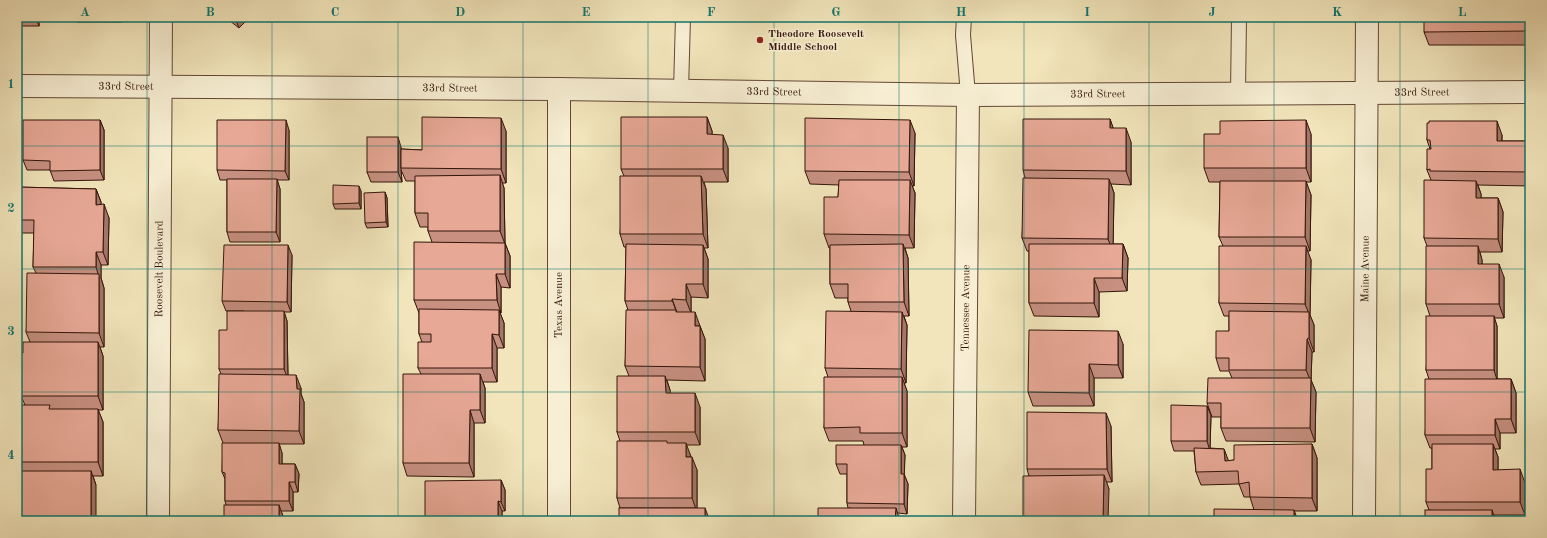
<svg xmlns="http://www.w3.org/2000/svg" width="1547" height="538" font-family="'Old Standard TT',serif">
<rect width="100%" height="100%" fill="#f2e5bb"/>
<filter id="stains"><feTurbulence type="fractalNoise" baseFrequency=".005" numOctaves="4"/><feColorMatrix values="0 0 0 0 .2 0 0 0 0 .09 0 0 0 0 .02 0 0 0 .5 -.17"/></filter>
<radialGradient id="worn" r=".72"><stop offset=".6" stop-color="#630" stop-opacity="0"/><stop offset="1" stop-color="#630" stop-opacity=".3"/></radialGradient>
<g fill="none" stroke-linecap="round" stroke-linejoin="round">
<g stroke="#634836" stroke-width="16">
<g id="lane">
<path d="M964,17L963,35L968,95"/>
<path d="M681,91L683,17"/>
<path d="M1238,93L1239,17"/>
</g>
</g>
<g stroke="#634836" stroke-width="24">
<g id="street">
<path id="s1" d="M17,86L559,89L968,95L1530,92"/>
<path id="s2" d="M158,521L161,17"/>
<path d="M559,521V89"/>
<path id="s3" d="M964,521L968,95"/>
<path id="s4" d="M1364,521L1367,17"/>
</g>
</g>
<use href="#lane" stroke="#f7eed3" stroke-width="14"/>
<use href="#street" stroke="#f7eed3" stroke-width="22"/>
</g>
<g fill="#c79081" stroke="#331409">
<rect x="17" y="17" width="22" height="9"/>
<path d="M76,17H122V22H77Z"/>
<path d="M225,17H250L239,28Z"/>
<path d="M1530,17V45H1429L1424,32Z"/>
<path d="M707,117L712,131V135L728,148V182H704L706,189L708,248H704L708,259V298L691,297V312L700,326L705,339V381L667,380L670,390V393L700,407V445H686L697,470V508H620L617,498L620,441L617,432L629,376L625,366L628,310L625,301L626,247H624L620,234L624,176L621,169Z"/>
<path d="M1110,119L1113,128L1131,142V185L1111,184L1114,193L1113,244H1123L1128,258L1127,291L1099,292V317L1034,316L1029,303V251H1027L1022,238L1025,178L1023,170Z"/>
<path d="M100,120L104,130V180L54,181L50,170H27L23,160Z"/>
<path d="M1429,123L1502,135V141H1530V186L1478,185L1481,194V198H1498L1503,212L1502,252H1480L1482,260V264L1504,277V318H1494L1497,326V379H1511L1516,393V433H1500V449H1495L1498,457V470L1525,483V515H1494L1496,521L1429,510L1426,502L1432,469V448H1430L1425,435L1429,379L1426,370L1430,316L1426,304L1427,246L1424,238L1431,180L1427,170L1430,149L1427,140Z"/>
<path d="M289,130V180H277L280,189V242H230L227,232V180H220L217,170Z"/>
<path d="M506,131V183H502L504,188L505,243L510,256V288L501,287V313H500L504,323V348H497V382H483L485,388V423H474V477L407,476L403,463L421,374L418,368L422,342L419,334V313L414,300L432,242L428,231V227H420L415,213V181H406L401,170L402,182H371L367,172L401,147V149L422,150Z"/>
<path d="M915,133L914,186H912L915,193L914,248H905L908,258L909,316H904L907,325L906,383H904L907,391V447H902L905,455L904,474L908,484L907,514L898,513L848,508L847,503V474H840L836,464L864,445L863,441H829L824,428L828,377L825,368L851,311L848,302V298H835L830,284V248H829L824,234L838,197L839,185L810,184L805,171Z"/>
<path d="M1311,134V182H1306L1311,195L1310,251H1307L1311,260L1310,315L1314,325V352H1312L1311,380L1316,392L1315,442L1226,441L1221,428V417H1212L1207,403L1232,378L1229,371H1220L1216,358L1229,331V316H1224L1219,303L1223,246L1219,237L1220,182H1209L1204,168Z"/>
<path d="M17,187L96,189L101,202V204L109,218L108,265H101V278L104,288V347H100L103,356V410H98L103,422V476H93L96,485L20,471L17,464V430L25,405L21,396L23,353L30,342L26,332L36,273L33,267L34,233H17Z"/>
<path d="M361,191V209H335L333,204Z"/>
<path d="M385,192L387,198L388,227L367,228L365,223Z"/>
<path d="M292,255L291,312H284L287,321L288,375L301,388V394L304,402V444H279L282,453V464H295L299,474L298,492H293V511H281L284,519V521H224L226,505L225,501V479L222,472L223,443L218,430L221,374L219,369L227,330L244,311H226L222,301Z"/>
<path d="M1123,344V378H1094V406H1033L1028,392Z"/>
<path d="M1207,406L1211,415L1210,448L1224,449L1228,461L1234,460L1312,444L1317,458V511H1294L1298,521H1214L1254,510L1250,497H1244L1239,484L1201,485L1196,472L1194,451H1174L1171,441Z"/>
<path d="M1111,426L1112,482H1106L1109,489L1029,476L1027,469Z"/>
<path d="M501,480L505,490V511H502V521H425Z"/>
</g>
<g fill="#a27669" stroke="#331409">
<path d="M35,17H39V26Z"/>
<path d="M120,17H122V22Z"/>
<path d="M243,17H250L239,28L237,23Z"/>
<path d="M707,117L712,131V148L707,134Z"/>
<path d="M501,118L506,131V183L501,169Z"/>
<path d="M1110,119L1115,133L1110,128Z"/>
<path d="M100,120L104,130V180L100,170Z"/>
<path d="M286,120L289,130V180L285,171Z"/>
<path d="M910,120L915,133L914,186L909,172Z"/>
<path d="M1306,120L1311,134V182L1306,168Z"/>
<path d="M1497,121L1502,135L1501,154L1497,141Z"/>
<path d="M1126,128L1131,142V185L1126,171Z"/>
<path d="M723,135L728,148V182L723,169Z"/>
<path d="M398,137L401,147V170L402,182L398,172Z"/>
<path d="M500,175L504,188L505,244L500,231Z"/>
<path d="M701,176L706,189L708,248L703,234Z"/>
<path d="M277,179L280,189V242L276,232Z"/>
<path d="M1109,179L1114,193L1113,252L1108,239Z"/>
<path d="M910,180L915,193L914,248L909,235Z"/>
<path d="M1306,181L1311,195L1310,251L1305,237Z"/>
<path d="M1476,181L1481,194V211L1476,198Z"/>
<path d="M359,186L361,191V209L359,203Z"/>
<path d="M96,189L101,202V218L96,205Z"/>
<path d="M385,192L387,198L388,227L386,222Z"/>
<path d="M1498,198L1503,212L1502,252L1498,239Z"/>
<path d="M104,204L109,218L108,265L103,252Z"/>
<path d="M505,243L510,256V288L505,274Z"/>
<path d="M903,244L908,258L909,316L904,302Z"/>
<path d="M1123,244L1128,258L1127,291L1122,278Z"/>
<path d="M288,245L292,255L291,312L287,302Z"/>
<path d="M703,245L708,259V298L703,284Z"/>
<path d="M1306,246L1311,260L1310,315L1314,325V352L1309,338V314L1305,304Z"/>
<path d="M1478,246L1482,260V277L1478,264Z"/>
<path d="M96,252L101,265V278L104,288V347L99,333V277L96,267Z"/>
<path d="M1499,264L1504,277V318L1499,304Z"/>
<path d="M496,274L501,287V313L497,300Z"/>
<path d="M1094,278L1099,292V317L1094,303Z"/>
<path d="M686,284L691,297V313L686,300Z"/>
<path d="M672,299L681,323L676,312V311Z"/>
<path d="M499,310L504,323V348L499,335Z"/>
<path d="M284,311L287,321L288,379L284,369Z"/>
<path d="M695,312L700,326H695Z"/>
<path d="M902,312L907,325L906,383L901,369Z"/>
<path d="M1494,316L1497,326V380L1494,370Z"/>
<path d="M700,326L705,339V381L700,367Z"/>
<path d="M1118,331L1123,344V378L1118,365Z"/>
<path d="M492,334L497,348V382L492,368Z"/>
<path d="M1307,339L1312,352L1311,380L1316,392L1315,442L1310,428L1311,382L1306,370Z"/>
<path d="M98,342L103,356V410L98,396Z"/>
<path d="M1089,364L1094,378V406L1089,393Z"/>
<path d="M480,374L485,388V423L480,410Z"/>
<path d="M296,375L301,388V394L304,402V444L299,431L297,389Z"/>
<path d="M665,376L670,390L671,407L666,393Z"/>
<path d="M902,377L907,391V447L902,433Z"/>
<path d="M1511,379L1516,393V433L1511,419Z"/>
<path d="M695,393L700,407V445L695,432Z"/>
<path d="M1207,406L1211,415L1210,451L1207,441Z"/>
<path d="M98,409L103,422V476L98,462Z"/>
<path d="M470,410L474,423V477L469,463Z"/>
<path d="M1106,413L1111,426L1112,482L1107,469Z"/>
<path d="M1495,419L1500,433V449L1495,435Z"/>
<path d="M279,443L282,453V474L279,464Z"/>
<path d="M686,443L691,457H686Z"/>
<path d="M1312,444L1317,458V511L1312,498Z"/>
<path d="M1493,444L1498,457V483L1493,470Z"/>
<path d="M901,445L905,455L904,484L901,474Z"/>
<path d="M1224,449L1229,462L1225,461Z"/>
<path d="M692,457L697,470V512L692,498Z"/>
<path d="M295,464L299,474L298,492L295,482Z"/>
<path d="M1520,469L1525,483V515L1520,502Z"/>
<path d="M91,471L96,485V521H91Z"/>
<path d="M904,474L908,484L907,514L904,504Z"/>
<path d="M1104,475L1109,489L1108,521H1103Z"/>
<path d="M501,480L505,490V511L501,502Z"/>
<path d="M289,482L293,492V511L289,501Z"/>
<path d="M498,501L502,511V521H498Z"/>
<path d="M279,505L284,519V521H279Z"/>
<path d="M705,508L710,521H705Z"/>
<path d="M896,508L900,521H895Z"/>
<path d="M1294,510L1298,521H1294Z"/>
<path d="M1492,510L1496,521H1492Z"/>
</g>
<g fill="#e7a896" stroke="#331409">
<path d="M230,17H243L237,23Z"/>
<path d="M1424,17H1529V31L1424,32Z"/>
<path d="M422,117L501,118V169L401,168V149L422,150Z"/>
<path d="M621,117H707V134L723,135V169H621Z"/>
<path d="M805,118L910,120L909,172L805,171Z"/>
<path d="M1023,119H1110V128H1126V171L1023,170Z"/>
<path d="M23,120H100V170L50,171V161L23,160Z"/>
<path d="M217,120H286L285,171L217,170Z"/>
<path d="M1306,120V168H1204V134H1220V121Z"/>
<path d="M1429,121H1497V141H1530V172L1430,171V169L1427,170V149H1431L1430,140H1427V123H1429Z"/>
<rect x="367" y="137" width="31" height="35"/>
<path d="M500,175V231H428V213H415V176Z"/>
<path d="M620,176H701L703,234H620Z"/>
<path d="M1023,178L1109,179L1108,239L1022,238Z"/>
<path d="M227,179H277L276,232H227Z"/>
<path d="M839,180H910L909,235L824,234V197H838Z"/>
<path d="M1424,180L1476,181V198H1498V239L1424,238Z"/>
<path d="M1220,181H1306L1305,237H1219Z"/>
<path d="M333,185L359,186V203L333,204Z"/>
<path d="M17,187L96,189V205L104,204L103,252H96V267H33L34,220H17Z"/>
<path d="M385,192L386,222L365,223L364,193Z"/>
<path d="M414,242L505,243V274H496L497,300H414Z"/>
<path d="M626,244L703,245V284H686V300L672,299V301H625Z"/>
<path d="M903,244L904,302H848V284H830V245Z"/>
<path d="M1029,244H1123L1122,278H1094V303H1029Z"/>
<path d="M224,245H288L287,302L222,301Z"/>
<path d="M1219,246H1306L1305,304L1219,303Z"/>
<path d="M1426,246H1478V264H1499V304H1426Z"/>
<path d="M27,273L99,274V333L26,332Z"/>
<path d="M419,309L499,310V335L492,334V368H418V342H431V334H419Z"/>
<path d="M626,310H676V312H695V326H700V367L625,366Z"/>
<path d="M227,311H284V369H219V330H227Z"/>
<path d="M826,311L902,312L901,369L825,368Z"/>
<path d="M1229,311L1309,312V338L1307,339L1306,370H1229V358H1216V331H1229Z"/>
<rect x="1426" y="316" width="68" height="54"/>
<path d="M1029,330L1118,331V365L1089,364V393L1028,392Z"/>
<path d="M23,342H98V396H21V353H23Z"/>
<path d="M219,374L296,375L297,389H300L299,431L218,430Z"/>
<path d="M403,374H480V410H470L469,463H403Z"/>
<path d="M617,376H665L666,393H695V432H617Z"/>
<path d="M824,377H902V433H860V427L824,428Z"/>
<path d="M1208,378H1311L1310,428H1221V403H1207Z"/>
<path d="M1425,379H1511V419H1495V435H1425Z"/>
<path d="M17,405H50L49,409H98V462H17Z"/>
<path d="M1171,405L1207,406V441H1171Z"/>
<path d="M1027,412L1106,413L1107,469H1027Z"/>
<path d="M617,441H667V443H686V457H692V498H617Z"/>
<path d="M222,443H279V464H295V482H289V501H225V473L222,472Z"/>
<path d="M1312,444V498L1250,497L1249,482L1239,484L1238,471L1196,472L1194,448L1224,449L1225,461L1234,460V445Z"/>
<path d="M1432,444H1493V470L1520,469V502H1426V469H1432Z"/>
<path d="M836,445H901V474H904V504L847,503V464H836Z"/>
<rect x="17" y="471" width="74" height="50"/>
<path d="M1104,475L1103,521H1023V476Z"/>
<path d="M501,480V502L498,501V521H425V481Z"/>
<rect x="224" y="505" width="55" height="16"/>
<rect x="619" y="508" width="86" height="13"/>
<path d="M818,508H896L895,521H818Z"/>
<path d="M1214,509L1294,510V521H1214Z"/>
<rect x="1425" y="510" width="67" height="11"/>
</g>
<path fill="none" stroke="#0f766e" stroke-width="1" stroke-opacity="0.55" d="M147,17V521M272,17V521M398,17V521M523,17V521M648,17V521M774,17V521M899,17V521M1024,17V521M1149,17V521M1274,17V521M1400,17V521M17,146H1530M17,269H1530M17,392H1530"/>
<circle fill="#8f2418" stroke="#f7eed3" stroke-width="1.5" cx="760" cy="40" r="4"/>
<g text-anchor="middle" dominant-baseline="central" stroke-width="3" stroke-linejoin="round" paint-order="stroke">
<g font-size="11" font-weight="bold" fill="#331409" stroke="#f7eed3" text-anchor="start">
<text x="768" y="34">Theodore Roosevelt<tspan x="768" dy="13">Middle School</tspan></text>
</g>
<g font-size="11" fill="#331409" stroke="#f7eed3">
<text stroke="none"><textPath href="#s1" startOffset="109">33rd Street</textPath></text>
<text stroke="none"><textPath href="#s1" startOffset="433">33rd Street</textPath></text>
<text stroke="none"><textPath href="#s1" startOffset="757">33rd Street</textPath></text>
<text stroke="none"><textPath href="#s1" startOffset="1405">33rd Street</textPath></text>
<text stroke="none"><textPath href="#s1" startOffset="1081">33rd Street</textPath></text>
<text stroke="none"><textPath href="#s2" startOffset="252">Roosevelt Boulevard</textPath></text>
<text stroke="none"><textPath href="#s4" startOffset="252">Maine Avenue</textPath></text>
<text transform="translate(559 305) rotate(-90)">Texas Avenue</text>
<text stroke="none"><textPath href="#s3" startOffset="213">Tennessee Avenue</textPath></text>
</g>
</g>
<rect width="1547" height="538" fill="none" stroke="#f2e5bb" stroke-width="44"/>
<rect x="22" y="22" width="1503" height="494" fill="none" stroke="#0f766e" stroke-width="1.5"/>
<g font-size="13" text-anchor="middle" font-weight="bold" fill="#0f766e">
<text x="85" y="16">A</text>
<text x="210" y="16">B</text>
<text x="335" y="16">C</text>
<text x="460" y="16">D</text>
<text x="586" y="16">E</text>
<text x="711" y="16">F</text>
<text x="836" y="16">G</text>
<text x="961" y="16">H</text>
<text x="1087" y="16">I</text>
<text x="1212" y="16">J</text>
<text x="1337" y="16">K</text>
<text x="1462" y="16">L</text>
<text x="11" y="88">1</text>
<text x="11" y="212">2</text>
<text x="11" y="335">3</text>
<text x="11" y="459">4</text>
</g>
<rect width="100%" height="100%" filter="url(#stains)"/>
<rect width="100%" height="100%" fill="url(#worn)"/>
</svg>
